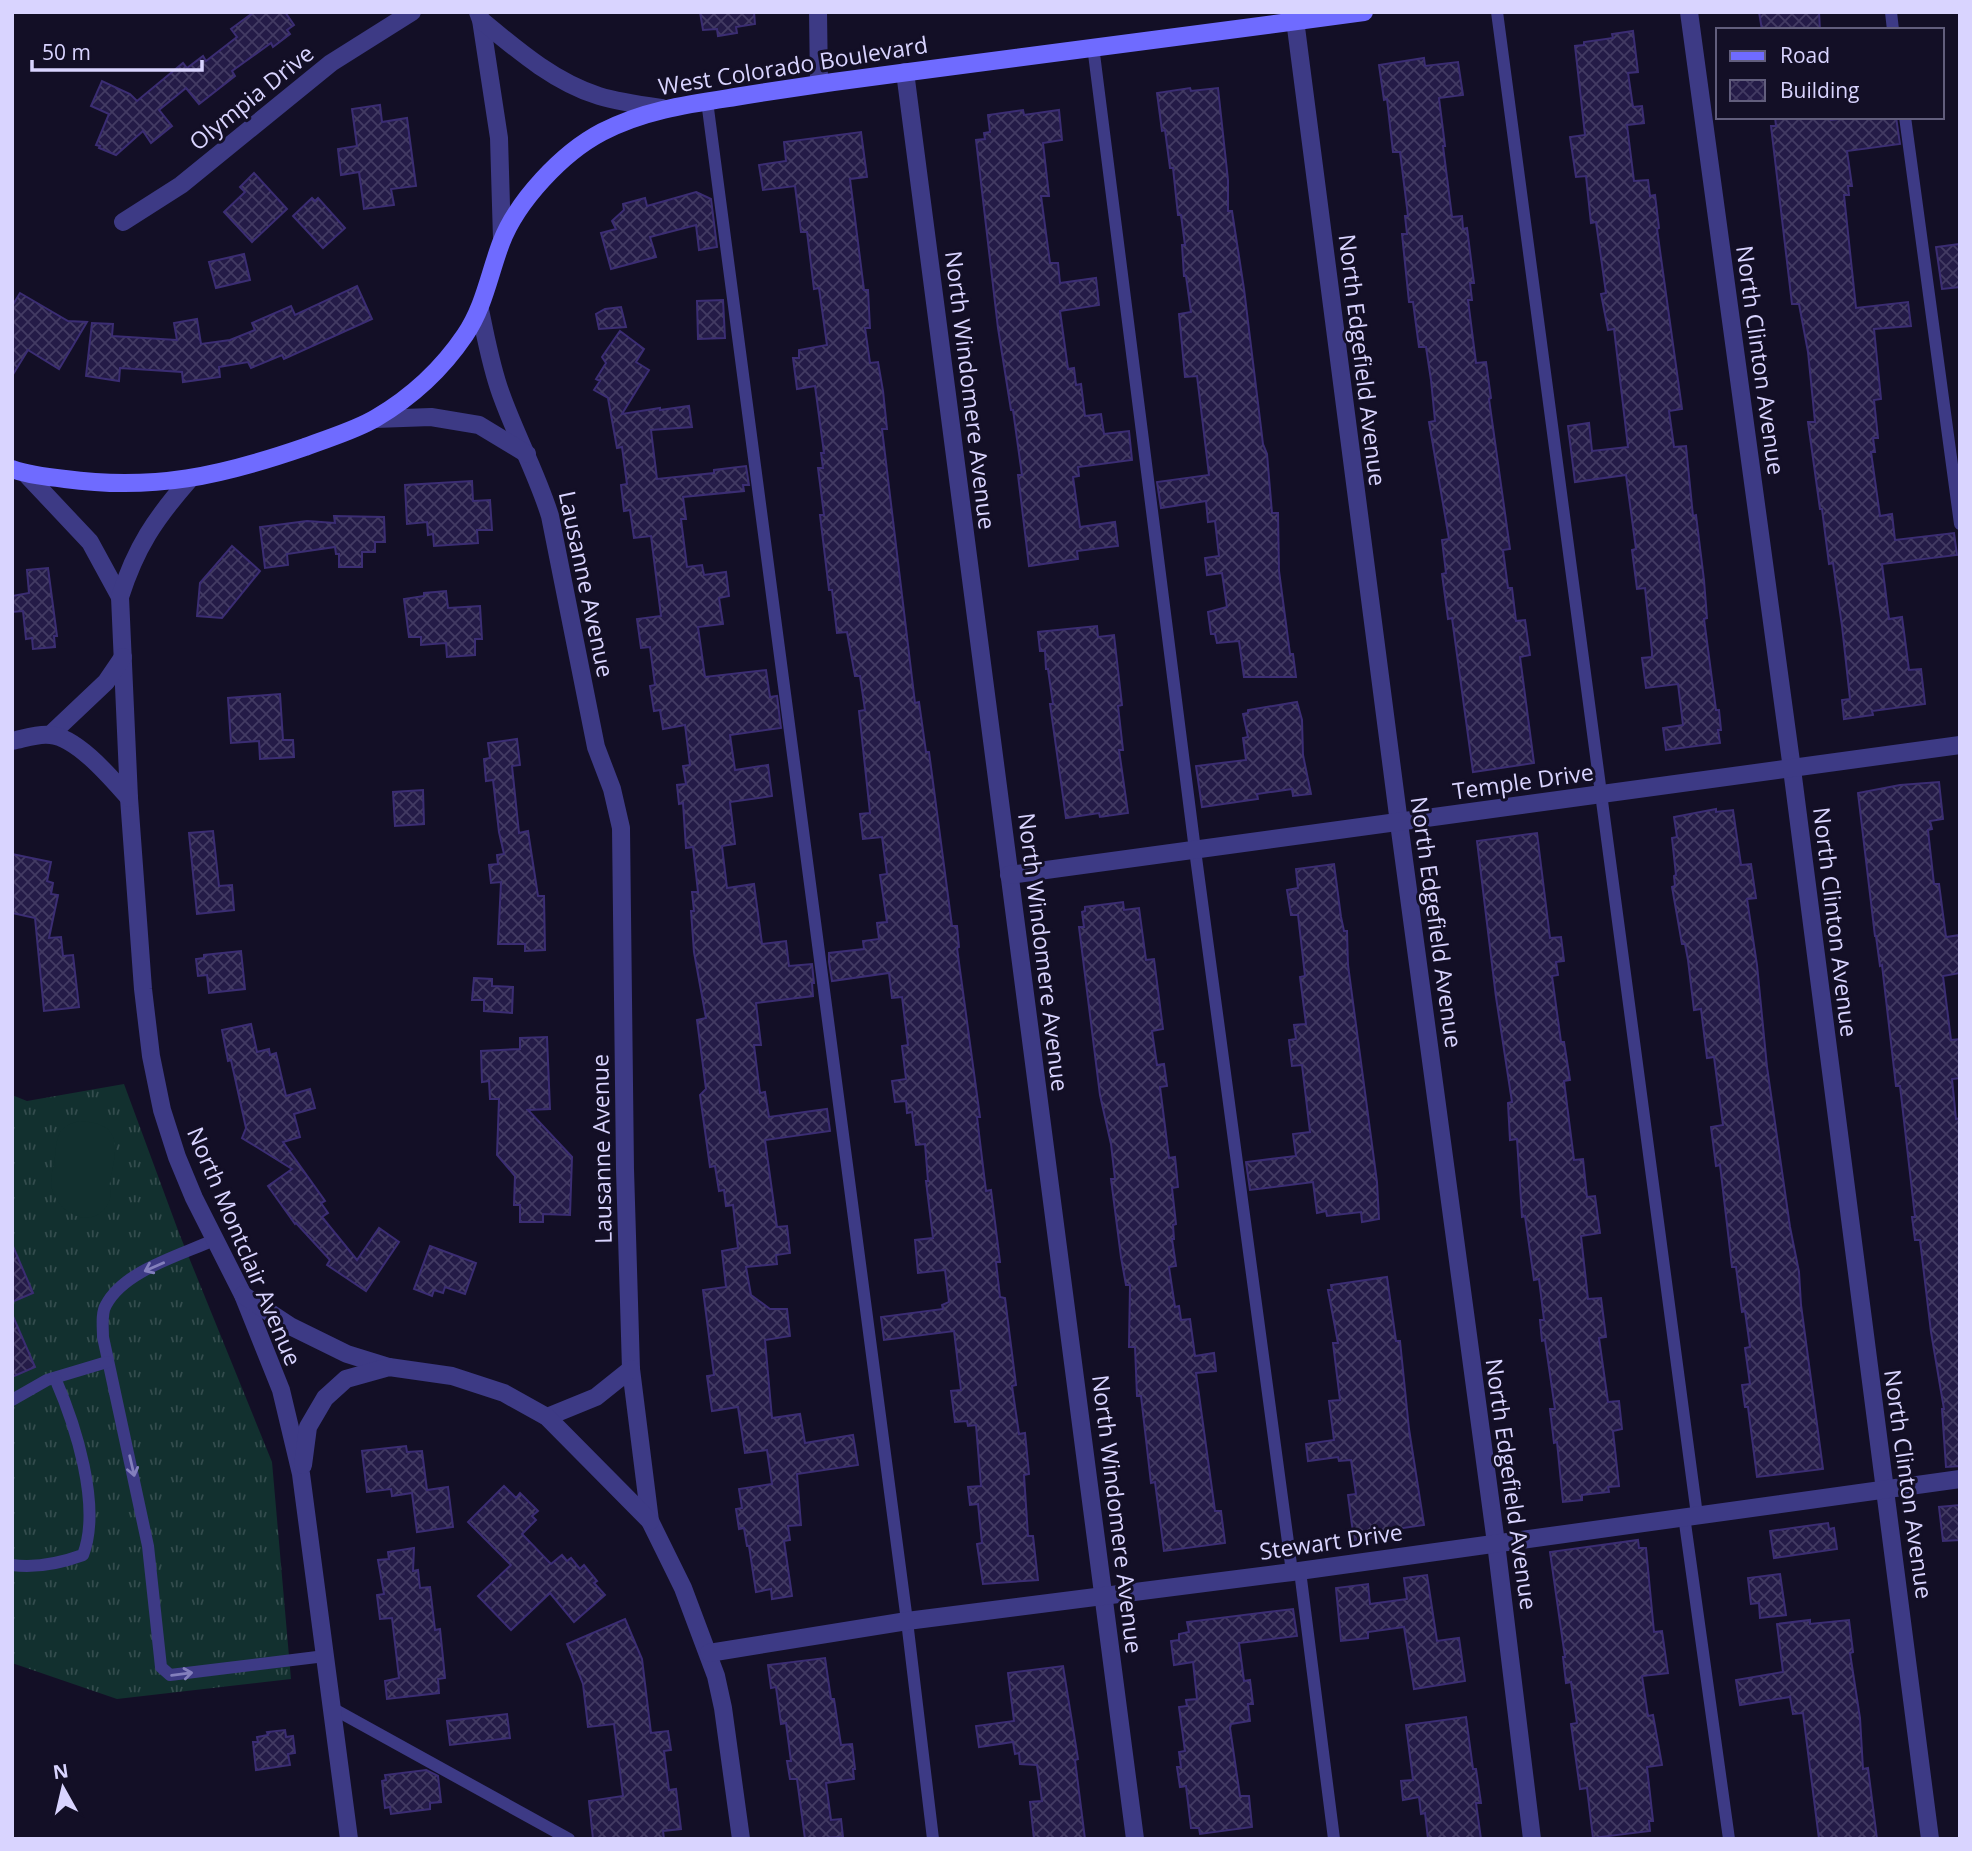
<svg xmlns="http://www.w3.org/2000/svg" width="1972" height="1851" font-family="'Open Sans',sans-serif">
<defs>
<pattern id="grass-tufts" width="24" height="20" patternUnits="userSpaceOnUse" patternTransform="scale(1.75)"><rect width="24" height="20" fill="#12302f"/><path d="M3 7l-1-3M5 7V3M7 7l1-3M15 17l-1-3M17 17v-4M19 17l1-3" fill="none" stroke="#344d4e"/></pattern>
<pattern id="building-cross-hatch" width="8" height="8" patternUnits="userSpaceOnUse" patternTransform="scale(1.75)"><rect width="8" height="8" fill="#241b47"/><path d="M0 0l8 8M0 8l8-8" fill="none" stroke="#433b63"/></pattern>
</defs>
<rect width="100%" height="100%" fill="#130f26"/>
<path fill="url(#grass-tufts)" d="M124,1084L179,1233L272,1462L291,1679L117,1699L12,1663V1095L27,1101Z"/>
<path fill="#12302f" d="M79,1121C126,1123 116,1151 110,1182C109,1186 111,1189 111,1193C110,1206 100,1217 87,1218C71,1218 56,1204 52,1189C49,1179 54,1167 55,1157C56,1149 56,1138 61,1131C66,1125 72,1123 79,1121Z"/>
<g fill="url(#building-cross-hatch)" stroke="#3b2d73" stroke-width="2">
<path d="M254,12H285L294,25L287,30L290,34L273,47L271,43L232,71L235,76L199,104L186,88L159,110L172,126L151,143L143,131L116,155L99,148L100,146L96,145L109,114L91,106L102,81L130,94L137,101L183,63L187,68L203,56L206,61L237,37L231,29Z"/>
<path d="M700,12H754L755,24L736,27L737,33L718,36L717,29L703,30Z"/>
<path d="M1759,12H1819L1820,30H1762Z"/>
<path d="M1633,31L1638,72L1628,73L1633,107L1642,106L1644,123L1627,125L1634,181L1648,180L1650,196L1655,195L1659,228L1657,229L1682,409L1669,411L1674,447L1686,446L1693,516L1696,515L1704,580L1707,618L1704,619L1716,710H1719L1721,730H1718L1720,743L1666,750L1663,728L1683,725L1678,684L1646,688L1642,658L1652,657V652L1645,588L1637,589L1632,550L1636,549L1626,475L1575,482L1568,426L1589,423L1592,451L1628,447L1614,329L1608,330L1601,294L1606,293L1596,222L1591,223L1586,176L1576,177L1570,137L1585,135L1575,46L1584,45V42L1613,38L1612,34Z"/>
<path d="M1424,58L1425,66L1458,62L1463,95L1439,98L1445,146H1443L1452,217L1462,216L1463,229L1467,228L1474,283H1470L1472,300H1468L1476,363L1486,362L1491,398L1489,399L1510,549L1503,550L1508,588H1512L1516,621L1525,620L1530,655L1520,657L1534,763L1473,772L1452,618L1448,619L1442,574L1446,573L1442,540L1449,539L1429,422L1435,421L1431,380L1426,347H1419L1413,302H1409L1402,234H1407L1405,216H1408L1400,152H1393L1387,99L1384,100L1379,65Z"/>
<path d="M1190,88L1191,91L1218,88L1228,180V211H1232L1244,289L1263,444L1267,454L1272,513H1278L1279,571L1290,654H1293L1296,677H1244L1239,641L1217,643L1215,634H1211L1208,612L1227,607L1222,573L1207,575L1205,558L1219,556L1215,521L1208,522L1206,501L1161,508L1157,482L1209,475L1197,376L1185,377L1179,314L1191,312L1186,276H1184L1182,245H1185L1181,215H1178L1173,168H1170L1165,130L1162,131L1157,93Z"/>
<path d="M380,105L382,122L407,118L416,186L391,189L394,205L364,209L359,172L341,175L338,149L357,146L352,109Z"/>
<path d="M1023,110L1024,115L1059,110L1062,140L1043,143L1049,196H1041L1050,263H1058L1060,283L1096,278L1099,305L1060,311L1068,369L1074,368L1076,385L1081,384L1085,416L1101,414L1104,434L1129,431L1132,460L1078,467L1079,476L1073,477L1080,527L1115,522L1118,546L1077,551L1078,559L1029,566L1018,475H1022L1013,410H1011L998,328L976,140L985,139L984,133L990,132L988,115Z"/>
<path d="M1775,117H1830L1831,120L1856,117H1896L1900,144L1847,151L1852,186H1848L1849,195H1844L1856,308L1908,302L1911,326L1874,329L1881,399L1874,400L1878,438H1873L1875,452H1871L1880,516L1892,514L1895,540L1954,533L1957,555L1882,564L1889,619L1902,617L1909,670L1921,669L1925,704L1872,711L1873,715L1844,719L1842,700L1850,699L1842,626L1833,563L1829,564L1822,509H1820L1808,422H1815L1808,352L1799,304H1792L1771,126H1776Z"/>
<path d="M861,132L867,177L850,179L864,290H868L870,328H865L870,363L878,362L883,391L887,429H882L915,703L919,702L926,752H929L952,926H957L959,947L957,948L980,1117H977L986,1191L991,1190L1000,1262H996L1000,1297L1005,1298L1016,1385L1012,1386L1019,1434L1025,1433L1029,1474L1024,1475L1028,1536H1033L1038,1580L983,1584L977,1544L982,1543L978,1504L970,1505L968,1487L981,1486L976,1425L968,1426L967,1421L955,1422L951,1391L961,1390L954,1331L884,1340L881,1317L943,1309L942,1305L949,1302L945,1270L918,1273L915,1240L933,1238L926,1181H928L925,1144L916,1145L912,1112L907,1113L906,1101L895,1102L892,1081L906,1079L902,1046L908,1045L902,997L892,998L889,973L832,981L829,962V953L864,949L863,941L879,939L877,923L887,922L880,875L887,874L882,837L863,839L860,814L870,813L859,711L865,710L860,676H855L847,632L837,633L832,590H829L820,515H824L818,468H823L821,453H824L815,386L797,389L793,358H799V350L827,345L819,288L814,289L807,232H801L795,186L763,190L759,165L786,161L784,142Z"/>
<path d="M254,173L287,209L252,242L224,212L245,192L240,187Z"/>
<path d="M696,192L711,199L717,247L699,250L696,225L650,237L656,257L611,269L601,233L616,229L612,221L624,210L623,204L645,198L647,206Z"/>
<path d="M312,198L315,201L318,198L345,228L323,248L293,216Z"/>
<path d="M1960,244V287L1942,289L1936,247Z"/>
<path d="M244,254L250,280L216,288L209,262Z"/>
<path d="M357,286L372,319L284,359L282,355L251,368L248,362L219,367L220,377L183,382L182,372L120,368L119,381L86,376L92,323L113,324L112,336L177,340L174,323L197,319L201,344L230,340L255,330L252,323L291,306L295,315Z"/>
<path d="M20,293L68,321L87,322L59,369L28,350L12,376V306Z"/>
<path d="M723,300L725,338L698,339L697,301Z"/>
<path d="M621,307L626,327L599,329L596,314L605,309Z"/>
<path d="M620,331L644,349L636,362L649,370L622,414L660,408V410L689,406L692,427L651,430L657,479L714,473V470L746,466L749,485H743L744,491L683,497L686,519H681L687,567L702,565L704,575L726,572L729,596L719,598L723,624L698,627L705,677L766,670L770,697L777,696L781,728L730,735L735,770L768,765L772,796L730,802L735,844L722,846L727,888L754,884L762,944L786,941L789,966L812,964L814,983H812L813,996L756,1003L761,1045H754L760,1093L765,1092L769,1117L827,1109L830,1131L765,1140L777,1227L787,1226L790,1253L776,1255L777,1264L746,1267L751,1295L770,1309H787L790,1336L765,1340L772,1418L800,1414L805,1443L853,1435L858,1465L797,1474L801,1525L788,1526L790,1540L784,1541L792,1596L772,1599L771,1589L756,1592L749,1546H747L744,1528L739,1529L736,1509L742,1508L739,1489L772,1484L767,1450L745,1453L738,1407L712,1411L707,1376L714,1375L703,1290L726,1287L722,1251L738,1248L733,1205L726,1206L724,1190L719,1191L715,1166L710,1167L700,1095L706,1089L697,1020L706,1018L694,952L691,911H694L692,892H698L693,847L686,848L683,803L679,804L677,785L686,784L683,766L690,765L685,725L663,729L660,710L654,711L650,686L655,685L650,647L641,648L637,619L661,616L651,536L634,538L630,510L624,511L621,485L627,484L622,447L617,448L608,398L594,390L600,381L596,379L606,363L602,357Z"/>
<path d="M472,481L473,501L490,500L492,530H477L478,543L434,546L433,534L428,535L427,522L407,524L405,485Z"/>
<path d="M334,516L384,517L385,542H375V552H362V567H339V554H336L335,547L287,554L288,565L265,568L260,527L307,521L335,523Z"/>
<path d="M232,546L260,571L222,618L197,616L200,583Z"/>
<path d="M48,568L57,636H54L55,647L33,649L32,638L26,639L23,611L12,612V596L29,593L27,570Z"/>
<path d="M446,591L448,608L480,606L482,639H475V655L447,657L446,643L421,645V637H409L404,599L424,596V593Z"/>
<path d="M1097,626L1098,637L1114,635L1122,705L1118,706L1123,750H1119L1128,813L1100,817L1099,813L1066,818L1050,704H1053L1048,669H1046L1045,651H1040L1038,632Z"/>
<path d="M280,694L283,740H293L294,757L260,759L259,741L231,743L228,698Z"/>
<path d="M1297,702L1302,720L1303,755L1311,794L1293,796L1292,789L1257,794L1258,799L1202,807L1196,766L1246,760L1243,738L1248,737L1243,714L1248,713V710Z"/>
<path d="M517,739L520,765L512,766L519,833L528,831L538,896H544L545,950L525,951V944H498L501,882L491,883L489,865L498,864L497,855L504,854L499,832L493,780L486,781L484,759L490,758L488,743Z"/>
<path d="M1939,782L1943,819L1930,821L1932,829L1928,830L1934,884H1939L1946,937L1960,935V973L1943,976L1951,1040L1960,1039V1078L1952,1079L1956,1119L1960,1118V1466L1946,1467L1942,1409H1944L1931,1332L1920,1240H1915L1912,1217H1915L1900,1086H1896L1882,965L1880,966L1876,936H1875L1858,793L1900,785Z"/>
<path d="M423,790L424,824L395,826L393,792Z"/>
<path d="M1716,809V812L1733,810L1741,865L1751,864L1756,898L1747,899L1757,965L1767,1067L1790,1227L1799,1272L1801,1305L1823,1469L1757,1477L1748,1407H1745L1742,1385L1750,1384L1745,1348L1750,1347L1745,1311L1742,1312L1736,1267H1732L1720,1165L1716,1166L1711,1127L1723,1125L1714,1057L1707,1058L1701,1009L1694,1010L1688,960L1685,944H1682L1672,887L1675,886L1674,876L1676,875L1672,838L1677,837L1674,817Z"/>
<path d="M213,831L219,886L232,885L234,910L197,914L189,833Z"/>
<path d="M1537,833L1550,938L1561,937L1564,961L1556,962L1558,975L1552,976L1561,1042H1564L1570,1080L1564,1081L1574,1160L1583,1159L1587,1197L1595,1196L1600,1233L1581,1236L1588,1299L1601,1298L1606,1337L1599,1338L1608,1402L1619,1401L1622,1429L1613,1431L1619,1486L1608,1487L1609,1492L1582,1495V1500L1563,1502L1557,1442L1554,1443L1550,1409H1555L1545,1340L1542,1341L1540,1320H1544L1539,1279L1534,1280L1525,1216L1522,1217L1517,1139L1510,1140L1508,1103L1512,1102L1496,997L1477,841Z"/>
<path d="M12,854L51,862L47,881L53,883L51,894L58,895L49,938L61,937L63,956L73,955L79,1007L44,1011L35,918L12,913Z"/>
<path d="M1334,864L1341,917L1344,931H1347L1348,965L1377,1182L1379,1219L1362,1222L1361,1212L1327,1216L1326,1211L1317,1213L1313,1182L1250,1190L1246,1162L1296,1156L1293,1134L1310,1132L1302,1065L1292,1066L1289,1040L1296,1039L1294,1025L1306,1024L1300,977L1305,976L1298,915H1291L1287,890L1298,888L1296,869Z"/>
<path d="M1123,902L1124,910L1139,908L1146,960L1154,959L1163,1029L1152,1031L1157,1065L1164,1064L1167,1086L1160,1087L1169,1158L1175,1157L1178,1187L1172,1188L1176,1224L1173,1225L1174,1239H1172L1176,1266L1169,1267L1175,1307L1179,1306L1181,1320L1190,1319L1195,1356L1214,1353L1216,1371L1196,1373L1215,1511H1221L1225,1543L1164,1551L1155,1482L1151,1483L1141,1396H1137L1135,1347H1129L1130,1285H1126L1121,1257L1111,1179H1115L1111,1144L1100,1095L1079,927H1084L1082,912L1085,911V907Z"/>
<path d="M241,951L245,989L209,993L207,975L198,976L196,959L204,958V955Z"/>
<path d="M474,978L492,979V986L513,987L512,1013L484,1011V1000H472Z"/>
<path d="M251,1024L257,1052L269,1049L270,1055L276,1053L286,1096L310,1089L315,1108L294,1114L300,1137L283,1142L325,1201L321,1203L328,1213L322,1217L357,1260L379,1228L399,1242L366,1291L327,1265L330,1260L296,1223L295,1224L268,1186L292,1169L242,1138L246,1128L231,1060L228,1061L222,1030Z"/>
<path d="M547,1037L550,1109L528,1110L572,1157L570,1215L543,1214V1222H520V1205H514L515,1176L497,1155L499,1099H490L489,1081L482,1082L481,1051L520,1049V1038Z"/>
<path d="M12,1244L33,1293L12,1302Z"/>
<path d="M430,1246L476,1263L465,1294L445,1287L443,1293L434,1290L432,1296L414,1289Z"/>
<path d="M1387,1277L1396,1341H1400L1409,1429L1424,1525L1396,1529V1534L1354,1540L1348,1495L1356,1494L1351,1460L1339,1461L1338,1457L1308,1461L1306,1444L1334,1440L1329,1401L1340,1400L1333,1343H1338L1328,1290H1332L1331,1285Z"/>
<path d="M12,1314L35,1367L12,1377Z"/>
<path d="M406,1446L407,1452L422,1451L427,1490L448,1487L453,1527L417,1532L412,1493L392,1496L391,1489L367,1492L362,1451Z"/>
<path d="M504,1486L516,1498L520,1493L538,1511L532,1516L536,1520L522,1534L551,1564L562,1555L567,1561L571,1558L580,1569L584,1565L597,1581L594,1583L605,1595L574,1622L550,1593L511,1630L478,1596L511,1565L468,1522Z"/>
<path d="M1960,1505V1540L1943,1541L1939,1507Z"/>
<path d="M1828,1523L1829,1529L1834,1528L1837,1549L1774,1558L1770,1531Z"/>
<path d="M1638,1540L1639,1548H1646L1654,1632L1662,1631L1668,1673L1642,1676L1648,1716L1653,1715L1662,1765L1647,1767L1653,1821H1649L1650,1831L1593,1838L1587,1788L1580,1789L1571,1724L1577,1723L1571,1682L1566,1683L1563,1657H1565L1550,1552Z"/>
<path d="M414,1548L413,1571L418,1570L420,1588L430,1587L435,1630L440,1629L445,1678L438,1679L439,1693L387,1699L385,1681L399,1678L392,1618L380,1619L377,1595L384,1594L378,1560L389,1559L388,1552Z"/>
<path d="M1780,1574L1786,1615L1760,1618L1759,1603L1751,1604L1748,1578Z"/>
<path d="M1427,1575L1437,1641L1459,1638L1465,1681L1414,1689L1404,1627L1368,1632V1638L1341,1641L1336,1588L1368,1584L1370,1604L1407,1599L1404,1578Z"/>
<path d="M1293,1609L1297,1636L1239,1643L1244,1681L1250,1680L1253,1704H1248L1250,1721L1231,1724L1230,1728L1240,1796H1249L1252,1827L1200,1834L1199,1828H1191L1186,1786L1180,1787L1177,1767H1181L1179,1752L1185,1751L1179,1707L1187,1706L1186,1700L1197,1699L1193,1662L1174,1665L1171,1641L1179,1640V1634L1189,1632L1187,1622Z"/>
<path d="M625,1619L642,1659L651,1733L668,1731L671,1750L664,1751L669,1790L676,1789L681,1829L663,1831L664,1839H593L589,1801L623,1796L614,1724L588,1727L583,1684L567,1644Z"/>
<path d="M1810,1620V1624L1849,1620L1853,1652L1850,1653L1860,1718L1863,1769L1868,1768L1877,1839H1819L1803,1713L1793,1714L1790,1697L1740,1705L1736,1680L1783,1672L1777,1624Z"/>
<path d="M825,1658L831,1699H834L841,1745L852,1744L855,1769H853L854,1779L826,1783L831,1820L841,1819L843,1837L805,1839L797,1779H790L787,1761H791L786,1723L781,1724L776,1687L771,1688L768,1665Z"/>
<path d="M1063,1666L1078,1759L1075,1760L1085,1839H1034L1030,1802L1042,1801L1037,1765L1020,1764L1019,1753L1015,1754L1013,1742L979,1747L976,1726L1014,1721L1008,1673Z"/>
<path d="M507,1714L510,1738L450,1745L447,1721Z"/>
<path d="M1466,1717L1473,1769H1476L1481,1803H1476L1481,1839H1428L1425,1813L1421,1814L1419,1797L1403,1800L1401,1781L1413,1780L1406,1725Z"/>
<path d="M285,1730L286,1737L293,1736L295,1753L288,1754L290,1765L256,1770L253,1742H258L257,1737L268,1735L267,1732Z"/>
<path d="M426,1770L438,1776L441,1802L430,1803V1809L391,1814L390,1807L385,1808L382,1781L386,1780L385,1775Z"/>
</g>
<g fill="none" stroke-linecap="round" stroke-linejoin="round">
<g stroke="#3d3a85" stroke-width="12">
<path d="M1497,12L1697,1515"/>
<path d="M1891,12L1893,30"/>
<path d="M1093,46L1195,850L1292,1572"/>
<path d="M707,101L907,1621L933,1839"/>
<path d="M1905,117L1960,524"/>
<path d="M216,1239C182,1255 124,1270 106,1305C101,1313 103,1328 103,1337L148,1546L161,1667L170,1675L325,1656"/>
<path d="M12,1400L47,1380L107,1362"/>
<path d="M1684,1516L1729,1839"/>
<path d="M12,1565C35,1568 61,1563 83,1555C102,1506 75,1424 55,1378"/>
<path d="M1300,1571L1334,1839"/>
<path d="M332,1708L569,1839"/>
</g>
<g stroke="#3d3a85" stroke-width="18">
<path d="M478,12L481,20L499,138L502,239"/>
<path d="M818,12L819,83"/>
<path d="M1294,12L1399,823L1496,1543L1532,1839"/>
<path d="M1689,12L1792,769L1930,1839"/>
<path d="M481,20C516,49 554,82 599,96C619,102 641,105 662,108"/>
<path d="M905,72L1135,1839"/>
<path d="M123,222L181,185L331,63L412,12"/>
<path d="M480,310C486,338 491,367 501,394C516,436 537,474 550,516L596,747L612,789L621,828L625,1169L631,1369L650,1521L683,1588L716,1676L723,1708L741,1839"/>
<path d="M375,419L431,417L479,425L527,454"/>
<path d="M26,474L90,542L120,597"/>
<path d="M189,480C155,519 136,547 120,597L129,798L143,989L151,1056L162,1110L177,1157L194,1198L243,1295L281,1390L301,1474L349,1839"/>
<path d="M50,735L106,682L123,657"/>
<path d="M12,741C23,739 39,733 50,735C77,737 112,779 129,798"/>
<path d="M1009,875L1960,745"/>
<path d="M243,1295L290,1326L347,1354L389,1367"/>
<path d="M547,1417L596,1397L631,1369"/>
<path d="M303,1465L308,1427L325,1398L346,1379L389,1367L452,1376L504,1393L547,1417L650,1521"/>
<path d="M709,1653L907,1621L1292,1572L1960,1479"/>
</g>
<path stroke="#6f6bff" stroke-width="18" d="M12,469C29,475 47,477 65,479C154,491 221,476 305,447C328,438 354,431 376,418C410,398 442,369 465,335C484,307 489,275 501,243C517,201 562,153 602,132C644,110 689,104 735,97C790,88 845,80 901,73C1056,52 1210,33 1364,12"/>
</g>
<defs><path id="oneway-shaft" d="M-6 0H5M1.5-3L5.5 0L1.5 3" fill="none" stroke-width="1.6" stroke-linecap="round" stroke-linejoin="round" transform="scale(1.75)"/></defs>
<g stroke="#837fbc">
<use href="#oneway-shaft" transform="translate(154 1267) rotate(156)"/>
<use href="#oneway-shaft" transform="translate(132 1466) rotate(77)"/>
<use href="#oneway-shaft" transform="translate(182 1674) rotate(-7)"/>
</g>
<g text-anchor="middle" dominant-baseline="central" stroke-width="6" stroke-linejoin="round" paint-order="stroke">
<g font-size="23" fill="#d9d4ff" stroke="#130f26">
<text transform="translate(793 65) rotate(-9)">West Colorado Boulevard</text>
<text transform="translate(251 97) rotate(-39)">Olympia Drive</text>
<text transform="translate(1363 360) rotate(83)">North Edgefield Avenue</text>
<text transform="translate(1761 360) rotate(82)">North Clinton Avenue</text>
<text transform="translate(971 390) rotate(83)">North Windomere Avenue</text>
<text transform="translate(587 584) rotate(78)">Lausanne Avenue</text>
<text transform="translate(1523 781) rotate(-8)">Temple Drive</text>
<text transform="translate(1437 922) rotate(82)">North Edgefield Avenue</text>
<text transform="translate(1836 922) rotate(83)">North Clinton Avenue</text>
<text transform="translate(1044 952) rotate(83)">North Windomere Avenue</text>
<text transform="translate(601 1149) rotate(-91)">Lausanne Avenue</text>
<text transform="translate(245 1246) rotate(67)">North Montclair Avenue</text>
<text transform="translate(1512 1484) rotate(82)">North Edgefield Avenue</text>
<text transform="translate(1909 1484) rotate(82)">North Clinton Avenue</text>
<text transform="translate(1118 1514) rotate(83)">North Windomere Avenue</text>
<text transform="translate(1331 1541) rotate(-8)">Stewart Drive</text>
</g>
</g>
<rect width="1972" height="1851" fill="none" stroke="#d9d4ff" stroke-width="28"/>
<rect x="1716" y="28" width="228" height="91" fill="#130f26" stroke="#625e7d" stroke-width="2"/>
<rect x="1730" y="51" width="35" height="10" fill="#6f6bff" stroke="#625e7d" stroke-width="2"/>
<text x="1780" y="63" font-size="21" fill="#d9d4ff">Road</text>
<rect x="1730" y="80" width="35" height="21" fill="url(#building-cross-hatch)" stroke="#625e7d" stroke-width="2"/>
<text x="1780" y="98" font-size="21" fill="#d9d4ff">Building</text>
<g transform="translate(63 1788) rotate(352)" stroke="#130f26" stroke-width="5" paint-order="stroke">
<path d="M0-5L12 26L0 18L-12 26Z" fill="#d9d4ff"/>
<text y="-10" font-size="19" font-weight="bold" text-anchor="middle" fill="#d9d4ff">N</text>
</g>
<path d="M32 60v10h170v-10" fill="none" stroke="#d9d4ff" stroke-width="3.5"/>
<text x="42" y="60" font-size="21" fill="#d9d4ff" stroke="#130f26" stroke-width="5" paint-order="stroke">50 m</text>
</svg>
